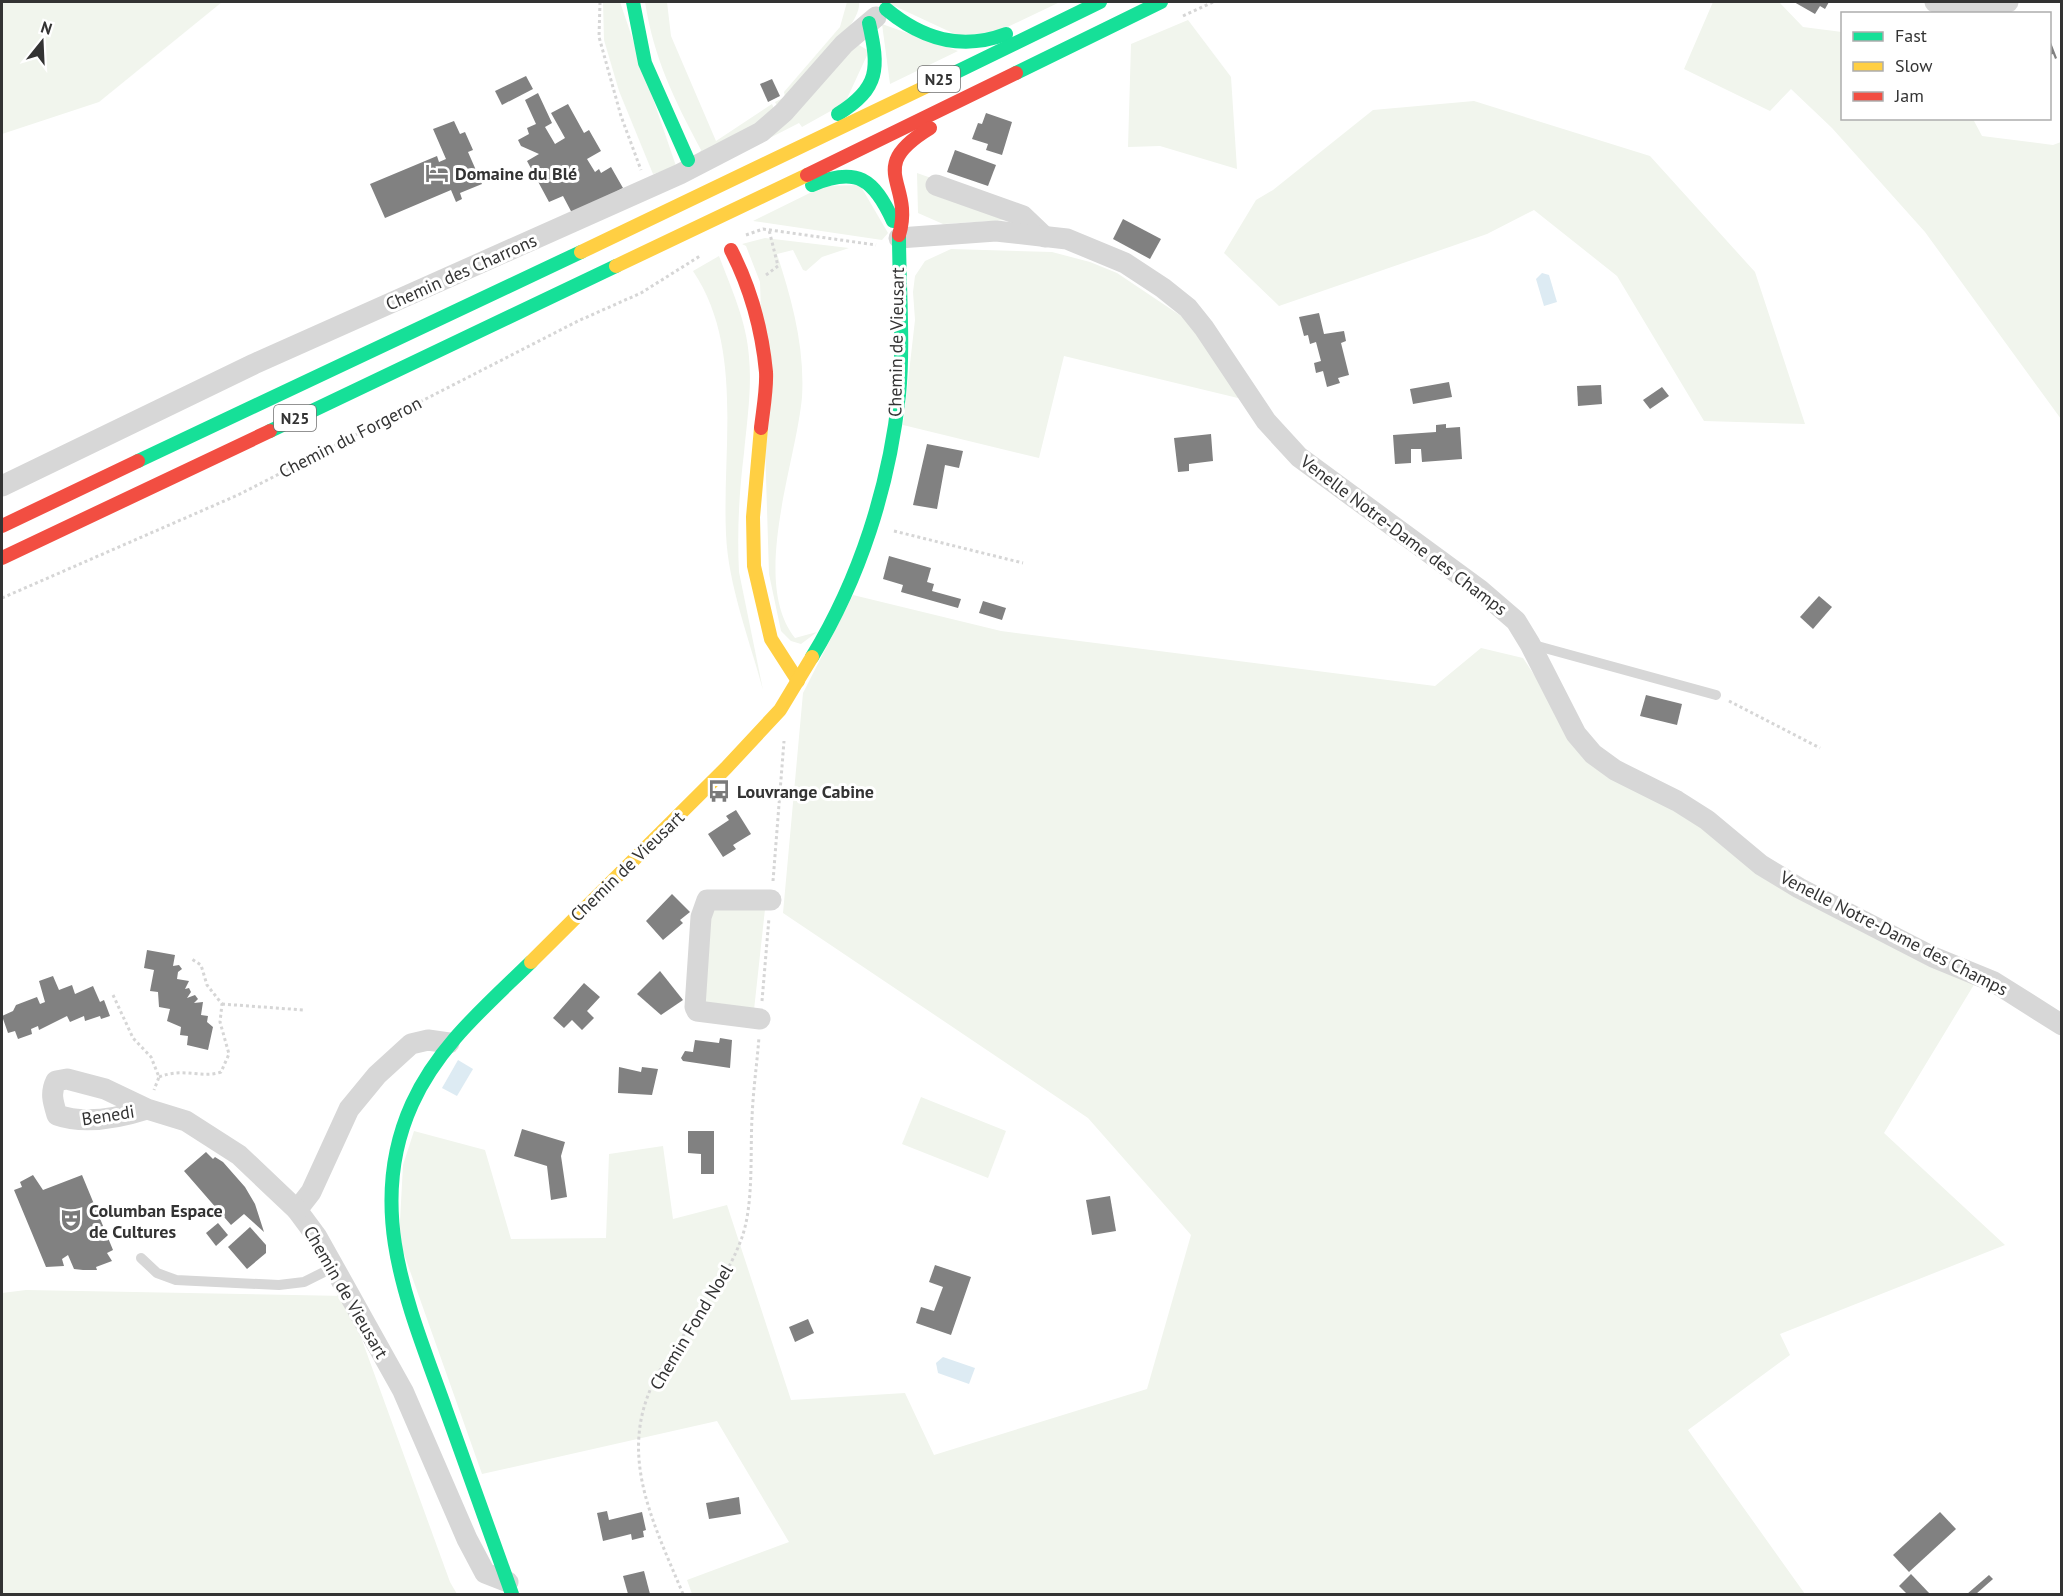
<svg xmlns="http://www.w3.org/2000/svg" width="2063" height="1596" font-family="'PT Sans',sans-serif">
<rect width="100%" height="100%" fill="#fff"/>
<g fill="#f1f5ed">
<path d="M2,2H222L99,102L2,134Z"/>
<path d="M603,2H620L676,166L674,168L653,174L619,91L604,40Z"/>
<path d="M645,2H667L671,36L716,141L772,104L775,111L748,130L699,154L701,150C674,99 654,59 645,2Z"/>
<path d="M847,2H859C863,25 795,89 778,108L775,102L785,97L784,92L840,27Z"/>
<path d="M886,2H1060L999,31L959,36Z"/>
<path d="M1713,2H1779L1803,27L1842,32V118L1973,119L1982,136L2053,145L2061,142V419L1925,232L1832,128L1791,89L1770,111L1684,69Z"/>
<path d="M1188,20L1231,77L1237,169L1160,146L1128,147L1131,44Z"/>
<path d="M882,24L958,51L890,84Z"/>
<path d="M859,45L869,51L845,103L802,127L799,123L733,157L847,47Z"/>
<path d="M1474,101L1650,156L1755,272L1805,424L1704,421L1617,276L1534,210L1487,234L1279,306L1224,253L1256,200L1273,190L1373,110Z"/>
<path d="M917,173L934,179L1008,220L943,224L918,213Z"/>
<path d="M860,185L888,233L882,240L753,221L824,186Z"/>
<path d="M765,238L849,248L822,257L806,271L803,270L793,250L777,254C792,300 805,348 802,397C796,464 750,581 795,638L817,632L801,644L791,641L781,631L769,574L760,282L746,246L742,244Z"/>
<path d="M951,249L1052,252L1090,262L1117,273L1196,326L1242,399L1064,356L1039,458L903,425L915,320L913,292L915,276L925,261Z"/>
<path d="M719,256C731,288 747,322 749,357C752,389 747,421 744,453C739,493 737,532 739,572L763,690C750,641 728,585 726,534C722,448 744,347 693,271Z"/>
<path d="M853,595L1001,631L1435,686L1481,648L1523,658L1583,749L1975,983L1884,1133L2005,1245L1780,1334L1790,1355L1688,1430L1805,1594H692L687,1580L789,1542L717,1421L482,1474L399,1240L403,1165L414,1131L485,1150L511,1239L606,1238L609,1154L663,1146L673,1219L727,1205L791,1400L905,1393L934,1455L1147,1389L1191,1235L1088,1118L783,913L803,693Z"/>
<path d="M710,908L765,909L754,1010L704,1008Z"/>
<path d="M921,1097L1006,1131L988,1178L902,1144Z"/>
<path d="M26,1290L346,1296L450,1582L457,1594H2V1293Z"/>
</g>
<g fill="#ddebf3">
<path d="M1542,273L1549,275L1557,302L1544,306L1536,279Z"/>
<path d="M458,1060L473,1069L457,1096L442,1088Z"/>
<path d="M943,1357L975,1368L969,1384L938,1373L936,1363Z"/>
</g>
<g fill="#818181">
<path d="M1794,2H1829L1825,9L1820,6L1815,14Z"/>
<path d="M2050,40L2057,58L2055,59L2053,54L2050,55Z"/>
<path d="M526,76L533,89L502,105L495,91Z"/>
<path d="M772,79L780,96L768,102L760,84Z"/>
<path d="M538,93L552,123L545,127L555,144L565,138L551,113L568,104L584,133L589,130L601,151L587,159L595,172L599,169L601,173L611,167L623,188L573,215L563,196L549,202L527,161L539,154L521,146L518,140L529,134L527,128L536,124L525,100Z"/>
<path d="M986,113L1012,122L1002,155L986,150L988,144L972,139L978,123L982,124Z"/>
<path d="M454,121L460,134L465,132L473,150L468,152L482,184L460,193L462,199L456,202L451,190L385,218L370,184L437,156L439,162L446,159L433,129Z"/>
<path d="M955,150L996,165L988,186L947,172Z"/>
<path d="M1123,219L1161,239L1150,259L1113,239Z"/>
<path d="M1319,313L1324,334L1344,331L1346,341L1341,343L1349,375L1338,378L1340,383L1327,387L1323,371L1316,373L1314,363L1321,361L1316,342L1310,344L1308,335L1304,336L1299,317Z"/>
<path d="M1449,382L1452,397L1413,404L1410,389Z"/>
<path d="M1601,385L1602,404L1578,406L1577,386Z"/>
<path d="M1662,387L1669,396L1650,409L1643,400Z"/>
<path d="M1446,424V428L1460,427L1462,459L1422,462L1421,449H1411V463L1395,464L1393,435L1436,432V425Z"/>
<path d="M1211,434L1213,461L1189,464V471L1178,472L1174,438Z"/>
<path d="M927,444L963,451L959,468L945,465L937,509L913,505Z"/>
<path d="M889,556L931,568L927,582L934,584L932,591L961,599L958,608L901,592L903,585L883,579Z"/>
<path d="M1819,596L1832,607L1813,629L1800,617Z"/>
<path d="M983,601L1006,608L1002,620L979,613Z"/>
<path d="M1646,695L1682,704L1677,725L1640,716Z"/>
<path d="M736,810L751,834L733,845L736,849L723,857L708,834L729,820L726,816Z"/>
<path d="M672,894L690,912L680,920L683,923L663,940L646,921Z"/>
<path d="M147,950L175,955L173,966L179,965L182,969L178,972L177,979L189,981L185,989L189,988L191,992L187,998L195,995L198,999L194,1003L203,1002L201,1015L208,1016L207,1022L213,1027L208,1050L187,1045L188,1036L180,1035L181,1027L167,1021L170,1009L159,1007L158,992L150,991L154,970L144,968Z"/>
<path d="M660,971L683,1000L661,1015L637,994Z"/>
<path d="M53,976L59,990L72,985L75,994L93,986L100,1002L104,1000L110,1016L101,1019L100,1016L85,1021L84,1016L70,1022L67,1016L39,1030L38,1026L31,1029L32,1034L18,1039L15,1031L8,1033L2,1016L13,1011L16,1005L37,997L40,1004L45,1002L39,981Z"/>
<path d="M584,983L600,997L587,1011L594,1018L582,1030L572,1020L564,1028L553,1018Z"/>
<path d="M720,1038L732,1040L730,1068L683,1061L681,1058L685,1051L693,1052L695,1040L719,1043Z"/>
<path d="M619,1067L641,1072L642,1067L658,1069L652,1095L618,1093Z"/>
<path d="M522,1129L565,1142L561,1156L567,1197L551,1200L547,1166L514,1156Z"/>
<path d="M688,1131H714V1174H701V1154L688,1153Z"/>
<path d="M206,1152L213,1159L215,1157L223,1162L245,1187L255,1204L264,1232L244,1214L231,1225L184,1171Z"/>
<path d="M33,1175L43,1190L82,1175L113,1250L107,1253L112,1261L96,1267L97,1270H83L74,1269L68,1255L62,1259L64,1266L46,1267L14,1190L22,1187L20,1182Z"/>
<path d="M1110,1196L1116,1231L1092,1235L1086,1200Z"/>
<path d="M218,1223L228,1235L216,1246L206,1233Z"/>
<path d="M250,1227L266,1245V1253L247,1269L228,1247Z"/>
<path d="M935,1265L971,1277L951,1335L916,1323L921,1307L934,1311L943,1287L929,1282Z"/>
<path d="M808,1319L814,1333L795,1342L789,1327Z"/>
<path d="M739,1497L741,1514L709,1519L706,1503Z"/>
<path d="M607,1511L609,1520L642,1512L646,1530L643,1531L644,1537L632,1540L631,1534L603,1541L597,1513Z"/>
<path d="M1940,1512L1956,1529L1909,1572L1893,1555Z"/>
<path d="M644,1571L650,1594H628L623,1576Z"/>
<path d="M1911,1574L1930,1594H1907L1899,1586Z"/>
<path d="M1989,1575L1993,1579L1976,1594H1967Z"/>
</g>
<g fill="none" stroke-linecap="round" stroke-linejoin="round">
<g stroke="#d6d6d6" stroke-width="3" stroke-dasharray="3 3" stroke-linecap="butt">
<path d="M600,2L599,37L621,116L641,170"/>
<path d="M1183,16L1213,2"/>
<path d="M746,235L763,229L876,245"/>
<path d="M766,275L778,266L769,230"/>
<path d="M894,531L1023,563"/>
<path d="M2,598L238,495L578,321L641,293L700,256"/>
<path d="M1729,701L1820,748"/>
<path d="M773,881L784,741"/>
<path d="M113,995L133,1038L151,1057L159,1077L154,1090"/>
<path d="M762,1001L769,918"/>
<path d="M222,1004L303,1010"/>
<path d="M159,1077C185,1067 201,1079 221,1072L229,1054L220,1022L222,1004L207,985L201,965L190,958"/>
<path d="M683,1594C651,1517 613,1447 662,1367C689,1324 723,1288 741,1240C754,1206 750,1155 752,1118C753,1091 757,1064 759,1037"/>
</g>
<g stroke="#d7d7d7" stroke-width="10">
<path d="M1530,644L1716,695"/>
<path d="M141,1258L157,1273L176,1280L279,1285L304,1282L334,1267"/>
</g>
<g stroke="#d7d7d7" stroke-width="21">
<path d="M1935,2C1960,11 1983,11 2008,2"/>
<path d="M936,185L1023,216L1045,237"/>
<path d="M899,238L996,231L1067,239L1125,263L1163,288L1188,308L1204,328L1266,421L1299,457L1480,590L1516,621L1530,644L1576,734L1593,754L1615,770L1677,801L1707,820L1761,865L1799,888L1933,957L1994,982L2062,1025"/>
<path d="M2,486L254,364L680,174L761,132L784,112L844,44L876,17"/>
<path d="M760,1019L697,1011L695,1007L701,917L707,900H771"/>
<path d="M449,1043L428,1040L411,1044L377,1075L349,1109L311,1192L297,1210L317,1237L403,1391L467,1539L485,1573L508,1582"/>
<path d="M147,1109C119,1118 85,1125 57,1115C53,1102 50,1093 56,1081L67,1079L105,1089L147,1109L186,1121L239,1155L297,1210"/>
</g>
<g stroke="#16e098" stroke-width="14">
<path d="M633,2L645,63L688,160"/>
<path d="M886,9C922,39 961,51 1006,34"/>
<path d="M1016,73L1161,2"/>
<path d="M942,79L1100,2"/>
<path d="M838,114C880,88 879,68 869,23"/>
<path d="M812,185C857,166 874,179 893,221"/>
<path d="M270,431L616,266"/>
<path d="M138,461L581,252"/>
<path d="M812,657C860,578 889,487 899,395C904,346 899,285 899,235"/>
<path d="M512,1594C490,1533 468,1471 446,1410C410,1309 364,1210 412,1104C438,1046 486,1006 531,962"/>
</g>
<g stroke="#ffcf43" stroke-width="14">
<path d="M581,252L942,79"/>
<path d="M616,266L807,175"/>
<path d="M761,428L753,517L754,566L771,639L798,681"/>
<path d="M531,962L726,768L780,710L812,657"/>
</g>
<g stroke="#f24e42" stroke-width="14">
<path d="M807,175L1016,73"/>
<path d="M899,235C915,182 863,169 930,128"/>
<path d="M731,250C750,287 762,330 766,372C767,389 763,410 761,428"/>
<path d="M2,526L138,461"/>
<path d="M2,558L270,431"/>
</g>
</g>
<defs>
<g id="hotel-bare" transform="scale(1.8)"><path d="M-6-4.5h1.5V1H6V5H4.5V3h-9V5H-6ZM-4 0a1.8 1.8 0 1 1 3.6 0ZM.5 0V-2.5h3Q6-2.5 6 0Z" fill="#7a7a7a" stroke="#fff" stroke-width="2.5" paint-order="stroke"/></g>
<g id="bus-bare" transform="scale(1.8)"><path d="M-5-6H5V4H4V6H2V4H-2V6H-4V4H-5ZM-3.5-4V0h7V-4ZM-3.5 1.2v1.5H-2V1.2ZM2 1.2v1.5H3.5V1.2Z" fill="#7a7a7a" stroke="#fff" stroke-width="2.5" paint-order="stroke"/></g>
<g id="theatre-bare" transform="scale(1.8)"><path d="M-5-5.5Q0-4 5-5.5V0Q5 5 0 6Q-5 5-5 0ZM-3.3-2.5H-1v1.5H-3.3ZM1-2.5H3.3v1.5H1ZM-2.8 1Q0 5.5 2.8 1Z" fill="#7a7a7a" stroke="#fff" stroke-width="2.5" paint-order="stroke"/></g>
</defs>
<g fill-rule="evenodd">
<use href="#hotel-bare" x="437" y="173"/>
<use href="#bus-bare" x="719" y="791"/>
<use href="#theatre-bare" x="71" y="1220"/>
</g>
<g text-anchor="middle" dominant-baseline="central" stroke-width="6" stroke-linejoin="round" paint-order="stroke">
<g fill="#fff" stroke="#707070" stroke-width="1.5">
<rect x="918" y="66" width="42" height="26" rx="4.5"/>
<rect x="274" y="405" width="42" height="26" rx="4.5"/>
</g>
<g font-size="16" font-weight="bold" fill="#333">
<text x="939" y="79">N25</text>
<text x="295" y="418">N25</text>
</g>
<g font-size="18" font-weight="bold" fill="#333" stroke="#fff" text-anchor="start">
<text x="455" y="173">Domaine du Blé</text>
<text x="737" y="791">Louvrange Cabine</text>
<text x="89" y="1210">Columban Espace<tspan x="89" dy="21">de Cultures</tspan></text>
</g>
<g font-size="18" fill="#333" stroke="#fff">
<text transform="translate(461 272) rotate(-24)">Chemin des Charrons</text>
<text transform="translate(896 342) rotate(-89)">Chemin de Vieusart</text>
<text transform="translate(350 437) rotate(-27)">Chemin du Forgeron</text>
<text transform="translate(1404 535) rotate(37)">Venelle Notre-Dame des Champs</text>
<text transform="translate(627 866) rotate(-44)">Chemin de Vieusart</text>
<text transform="translate(1894 933) rotate(27)">Venelle Notre-Dame des Champs</text>
<text transform="translate(108 1115) rotate(-9)">Benedi</text>
<text transform="translate(346 1292) rotate(60)">Chemin de Vieusart</text>
<text transform="translate(691 1327) rotate(-59)">Chemin Fond Noel</text>
</g>
</g>
<rect width="2063" height="1596" fill="none" stroke="#333333" stroke-width="6"/>
<rect x="1841" y="12" width="210" height="108" fill="#ffffff" stroke="#adadad" stroke-width="1.5"/>
<rect x="1853" y="32" width="30" height="9" fill="#16e098" stroke="#adadad" stroke-width="1.5"/>
<text x="1895" y="42" font-size="18" fill="#333333">Fast</text>
<rect x="1853" y="62" width="30" height="9" fill="#ffcf43" stroke="#adadad" stroke-width="1.5"/>
<text x="1895" y="72" font-size="18" fill="#333333">Slow</text>
<rect x="1853" y="92" width="30" height="9" fill="#f24e42" stroke="#adadad" stroke-width="1.5"/>
<text x="1895" y="102" font-size="18" fill="#333333">Jam</text>
<g transform="translate(42 42) rotate(18)" stroke="#ffffff" stroke-width="4.5" paint-order="stroke">
<path d="M0-4.5L10 22L0 15L-10 22Z" fill="#333333"/>
<text y="-9" font-size="16" font-weight="bold" text-anchor="middle" fill="#333333">N</text>
</g>
</svg>
